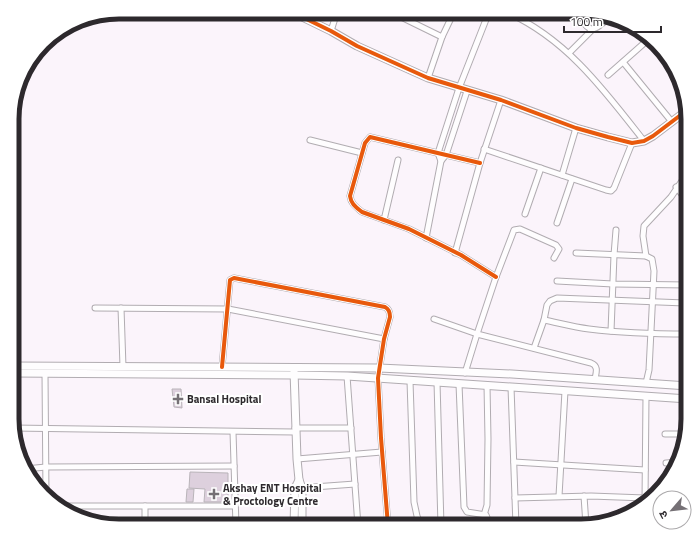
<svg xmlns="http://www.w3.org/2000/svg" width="700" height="538" font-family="'Titillium Web','Noto Sans Devanagari',sans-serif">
<rect width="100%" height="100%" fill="#fbf4fb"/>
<g fill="#ddd0dd" stroke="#b9b4b9">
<path d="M172,389H181L182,408L174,407Z"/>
<path d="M190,472L228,473V502H204L205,489L189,488Z"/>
<path d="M187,489H194L193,502H186Z"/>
</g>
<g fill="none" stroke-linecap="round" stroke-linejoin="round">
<g stroke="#b1acb1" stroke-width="7">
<g id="street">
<path d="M391,12L442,37"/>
<path d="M506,12C566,38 605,91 644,141"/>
<path d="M574,12C592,32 589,35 610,17"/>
<path d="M331,31L337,12"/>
<path d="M569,53L592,30"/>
<path d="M623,62L672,122"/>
<path d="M608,75L650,38"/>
<path d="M428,78L442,37L454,12"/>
<path d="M310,140L362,153"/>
<path d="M484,149L606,190L611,191L614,188L632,143"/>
<path d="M441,161L438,153L459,88L489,12"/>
<path d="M480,163L370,137L365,143L350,196C351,204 356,207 362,212L409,229L461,255L496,277"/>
<path d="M562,175L576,128"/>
<path d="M676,187L688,202"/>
<path d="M525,214L541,168"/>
<path d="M384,220L398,160"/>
<path d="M557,223L572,179"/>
<path d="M426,238L441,161L446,155L467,91"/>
<path d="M455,253L480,163L501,100"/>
<path d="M576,253L646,256L652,259L654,271L649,370L646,383"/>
<path d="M646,256L643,236L644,226L671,197L688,172"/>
<path d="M557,281L613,284L688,285"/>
<path d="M95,308L228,309L384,339"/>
<path d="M121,308L123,367"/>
<path d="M434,319L477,334L591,363C599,366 596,373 595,379"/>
<path d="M544,320C559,323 574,327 589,329C622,333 655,334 688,334"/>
<path d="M611,331L614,255L616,230"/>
<path d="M534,348L544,320L547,305L550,301L557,298L685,303"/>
<path d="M222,367L230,280L234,278L385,307C389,309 390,312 390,317L384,339L378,378L381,438L388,526"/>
<path d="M45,373L46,497"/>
<path d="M465,373L477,334L496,277L514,230L520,229L556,245L559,249L554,258"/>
<path d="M347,376L358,526"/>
<path d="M410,381L414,502L417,516L421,526"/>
<path d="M437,382L441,526"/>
<path d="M459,384L464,507L467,512L486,515L488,520V526"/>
<path d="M511,387L516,526"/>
<path d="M13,428L295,432"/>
<path d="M295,428H351"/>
<path d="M233,432L236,526"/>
<path d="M665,434H686"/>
<path d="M297,459L382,452"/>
<path d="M514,462L645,470"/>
<path d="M666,463L678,462"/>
<path d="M25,469L46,467L234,466"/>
<path d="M300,488L355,484"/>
<path d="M559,496L565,391"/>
<path d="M584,496L586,525"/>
<path d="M515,498L591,496L645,498"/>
<path d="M645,501L646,396"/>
<path d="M58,506H235"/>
<path d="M145,506V526"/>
<path d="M484,515L487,505L488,439L487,385"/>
<path d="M530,524L547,526"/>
</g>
</g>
<g stroke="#b1acb1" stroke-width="9">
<g id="secondary">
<path d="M292,12L331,31L357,46L428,78L501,100L576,128L608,137L632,143L644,141L653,136L686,111"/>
<path d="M12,366L379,368L512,374L688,386"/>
<path d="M294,371L297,459L299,480L302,488V526"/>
<path d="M12,373L294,375L347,376L688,399"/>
<path d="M294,526L295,488L299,480"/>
</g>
</g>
<use href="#street" stroke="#fefdfe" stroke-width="5"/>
<use href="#secondary" stroke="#fefdfe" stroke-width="7"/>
<g stroke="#fff" stroke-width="6">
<g id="cycleway">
<path d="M292,12L331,31L357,46L428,78L501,100L576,128L608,137L632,143L644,141L653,136L686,111"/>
<path d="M480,163L370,137L365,143L350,196C351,204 356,207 362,212L409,229L461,255L496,277"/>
<path d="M222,367L230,280L234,278L385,307C389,309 390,312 390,317L384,339L378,378L381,438L388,526"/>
</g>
</g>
<use href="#cycleway" stroke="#e8590c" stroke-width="4"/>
</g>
<g fill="#757075" stroke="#fff" stroke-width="1.5">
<path d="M176 393h4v4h4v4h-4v4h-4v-4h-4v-4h4z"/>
<path d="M212 488h4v4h4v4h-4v4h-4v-4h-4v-4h4z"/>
</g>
<g text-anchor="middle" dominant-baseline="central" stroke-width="4" stroke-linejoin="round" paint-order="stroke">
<g font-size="11" font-weight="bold" fill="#2d292d" stroke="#fff" text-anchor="start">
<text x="187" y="399">Bansal Hospital</text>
<text x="223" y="488">Akshay ENT Hospital<tspan x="223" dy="13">&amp; Proctology Centre</tspan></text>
</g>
</g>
<path d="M0 0H700V538H0ZM119 19H581A100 100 0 0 1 681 119V419A100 100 0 0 1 581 519H119A100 100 0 0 1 19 419V119A100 100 0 0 1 119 19Z" fill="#fff" fill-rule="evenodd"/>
<path fill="none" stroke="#2d292d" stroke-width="5" d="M119 19H581A100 100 0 0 1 681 119V419A100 100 0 0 1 581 519H119A100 100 0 0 1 19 419V119A100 100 0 0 1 119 19Z"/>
<g transform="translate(672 510) rotate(242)"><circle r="19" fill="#ffffff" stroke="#aba9ab"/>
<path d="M0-3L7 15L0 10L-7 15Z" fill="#757075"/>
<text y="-6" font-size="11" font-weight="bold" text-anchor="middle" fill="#2d292d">उ</text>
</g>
<path d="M564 26v6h97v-6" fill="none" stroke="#2d292d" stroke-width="2"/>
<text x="570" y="26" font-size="12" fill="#2d292d" stroke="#ffffff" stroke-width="3" paint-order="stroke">100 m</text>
</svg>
